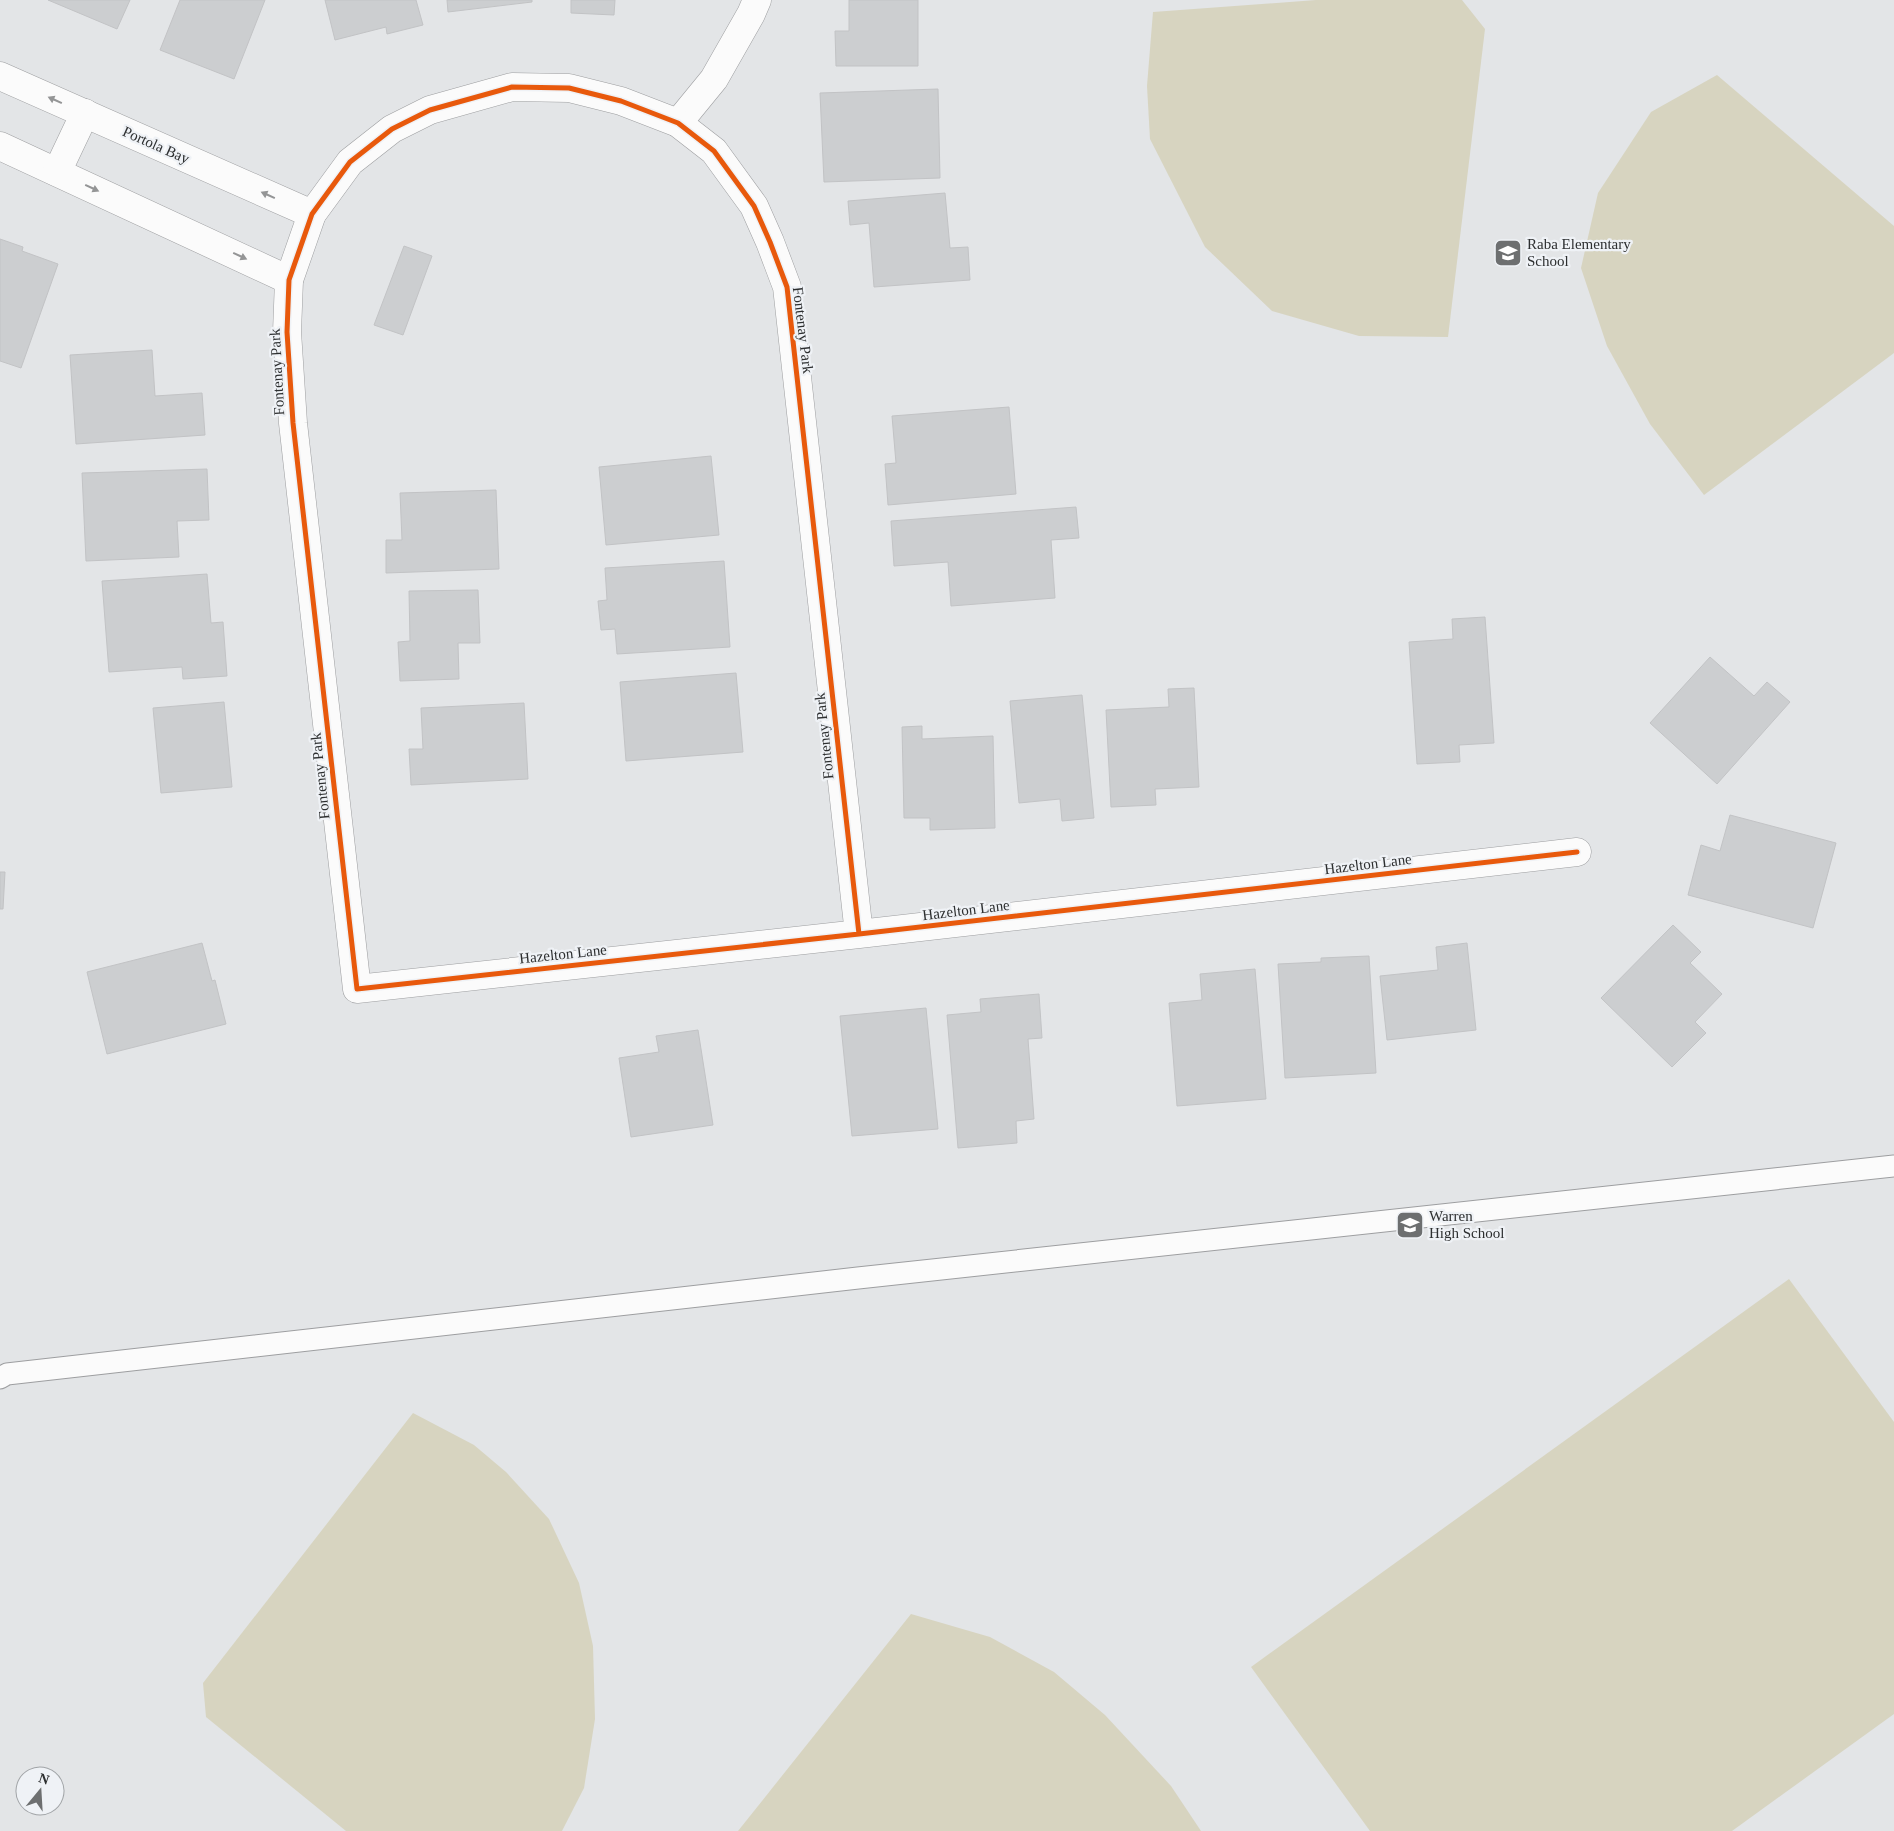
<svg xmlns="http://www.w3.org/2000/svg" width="1894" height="1831" font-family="Georgia,serif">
<rect width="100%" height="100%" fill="#e3e5e7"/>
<g fill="#d7d4c0">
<path d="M1316,0H1462L1485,29L1448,337L1359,336L1272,311L1205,247L1150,139L1147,86L1153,12Z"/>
<path d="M1717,75L1894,226V353L1704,495L1650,424L1607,346L1581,268L1598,193L1651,112Z"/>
<path d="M1789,1279L1894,1422V1714L1732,1831H1370L1251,1667Z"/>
<path d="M413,1413L474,1445L506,1472L549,1519L579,1583L593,1646L595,1719L584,1788L562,1831H346L206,1717L203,1683Z"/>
<path d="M911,1614L990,1637L1054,1672L1105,1715L1171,1786L1201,1831H738Z"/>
</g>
<g fill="#ccced0" stroke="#c2c3c5">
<path d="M48,0H130L117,29Z"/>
<path d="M180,0H265L234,79L160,50Z"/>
<path d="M325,0H416L423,25L387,34L386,27L335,40Z"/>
<path d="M447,0H532V2L448,12Z"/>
<path d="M571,0H615L614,15L571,13Z"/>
<path d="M849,0H918V66H836L835,31H849Z"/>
<path d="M938,89L940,178L824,182L820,93Z"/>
<path d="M945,193L950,248L968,247L970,280L874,287L869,223L850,225L848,201Z"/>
<path d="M0,239L23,247L22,251L58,264L21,368L0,361Z"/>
<path d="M404,246L432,256L403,335L374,325Z"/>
<path d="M152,350L155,396L202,393L205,435L76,444L70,355Z"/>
<path d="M1009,407L1016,494L888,505L885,464L896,463L892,416Z"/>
<path d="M711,456L719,535L606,545L599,467Z"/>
<path d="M207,469L209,520L177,521L179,557L86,561L82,473Z"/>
<path d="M496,490L499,569L386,573V540H402L400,493Z"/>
<path d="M1076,507L1079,538L1051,540L1055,598L951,606L948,562L894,566L891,521Z"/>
<path d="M724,561L730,647L617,654L615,629L601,630L598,601L607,600L605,568Z"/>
<path d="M207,574L211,623L223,622L227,676L183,679L182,667L109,672L102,581Z"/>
<path d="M478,590L480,643H458L459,679L400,681L398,642L410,641L409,591Z"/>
<path d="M1485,617L1494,743L1459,745L1460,762L1417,764L1409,642L1453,639L1452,619Z"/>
<path d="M1710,657L1754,696L1767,682L1790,702L1717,784L1650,723Z"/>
<path d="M736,673L743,752L626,761L620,682Z"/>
<path d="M1194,688L1199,787L1155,789L1156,805L1111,807L1106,710L1169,707L1168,689Z"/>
<path d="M1082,695L1094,818L1062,821L1060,799L1019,803L1010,701Z"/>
<path d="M224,702L232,787L161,793L153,708Z"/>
<path d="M524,703L528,779L411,785L409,749H423L421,708Z"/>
<path d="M922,726V739L993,736L995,828L930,830V818H904L902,727Z"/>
<path d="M1730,815L1836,843L1813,928L1688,895L1701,845L1720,851Z"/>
<path d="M0,872H5L3,909H0Z"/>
<path d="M1673,925L1701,952L1690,963L1722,994L1695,1022L1706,1033L1672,1067L1601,998Z"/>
<path d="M202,943L212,981L215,980L226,1024L107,1054L87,972Z"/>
<path d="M1467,943L1476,1030L1387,1040L1380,976L1438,970L1436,947Z"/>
<path d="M1369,956L1376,1073L1285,1078L1278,964L1321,962V958Z"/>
<path d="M1255,969L1266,1099L1177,1106L1169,1003L1202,1000L1200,974Z"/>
<path d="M1039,994L1042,1038L1028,1039L1034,1119L1016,1121L1017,1143L958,1148L947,1015L981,1012L980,999Z"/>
<path d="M926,1008L938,1129L852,1136L840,1016Z"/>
<path d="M698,1030L713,1125L631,1137L619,1058L659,1052L656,1036Z"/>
</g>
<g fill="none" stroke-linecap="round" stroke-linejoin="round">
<g stroke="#9d9ea0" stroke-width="23">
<path id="service" d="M0,1378L7,1374L858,1278L1894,1166"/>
</g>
<g stroke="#9d9ea0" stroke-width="29">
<g id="minor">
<path d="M0,76L312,214"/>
<path d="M678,123L714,79L751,14L757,0"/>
<path d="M0,146L289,280"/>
<path d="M57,172L85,113"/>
<path d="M859,934L787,287L770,242L754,206L714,151L678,123L621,101L569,88L512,87L430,110L392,129L350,162L312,214L289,280L287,332L293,423L357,989L859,934L1577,852"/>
</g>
</g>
<use href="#service" stroke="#fbfbfb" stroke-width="21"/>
<use href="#minor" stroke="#fbfbfb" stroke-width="28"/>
<g stroke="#eff2f6" stroke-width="8">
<path id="cycleway" d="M859,934L787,287L770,242L754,206L714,151L678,123L621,101L569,88L512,87L430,110L392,129L350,162L312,214L289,280L287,332L293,423L357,989L859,934L1577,852"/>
</g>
<use href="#cycleway" stroke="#e8590c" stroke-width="5"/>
</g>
<defs><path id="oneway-solid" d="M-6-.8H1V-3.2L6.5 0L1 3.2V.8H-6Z" transform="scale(1.25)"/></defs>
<g fill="#949596">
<use href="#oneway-solid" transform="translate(55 100) rotate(-156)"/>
<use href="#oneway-solid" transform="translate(92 188) rotate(25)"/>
<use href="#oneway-solid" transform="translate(268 195) rotate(-156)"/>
<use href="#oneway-solid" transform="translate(240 256) rotate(25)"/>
</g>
<defs>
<g id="school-square" transform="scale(1.4375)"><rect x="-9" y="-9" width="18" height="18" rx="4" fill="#6d6f70" stroke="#eff2f6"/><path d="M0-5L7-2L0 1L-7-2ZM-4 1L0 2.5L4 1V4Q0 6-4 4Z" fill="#fff"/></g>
</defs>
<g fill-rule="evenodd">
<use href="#school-square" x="1508" y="253"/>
<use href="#school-square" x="1410" y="1225"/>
</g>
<g text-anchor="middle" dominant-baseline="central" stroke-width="4.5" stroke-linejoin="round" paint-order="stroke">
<g font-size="15" fill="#2d2f30" stroke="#eff2f6">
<text transform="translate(156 145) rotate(24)">Portola Bay</text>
<text transform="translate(803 330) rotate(83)">Fontenay Park</text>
<text transform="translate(277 372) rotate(-93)">Fontenay Park</text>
<text transform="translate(824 736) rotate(-96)">Fontenay Park</text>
<text transform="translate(320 776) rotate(-96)">Fontenay Park</text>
<text transform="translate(1368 864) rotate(-7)">Hazelton Lane</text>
<text transform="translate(966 910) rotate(-7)">Hazelton Lane</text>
<text transform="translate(563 954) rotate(-6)">Hazelton Lane</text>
</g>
<g font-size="15" fill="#2d2f30" stroke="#eff2f6" text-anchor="start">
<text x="1527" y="244">Raba Elementary<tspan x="1527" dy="17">School</tspan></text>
<text x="1429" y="1216">Warren<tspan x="1429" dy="17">High School</tspan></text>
</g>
</g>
<g transform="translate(40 1791) rotate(18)"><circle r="24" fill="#eff2f6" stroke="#a1a4a7"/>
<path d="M0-4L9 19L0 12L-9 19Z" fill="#6d6f70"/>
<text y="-8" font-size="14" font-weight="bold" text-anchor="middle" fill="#2d2f30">N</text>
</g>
</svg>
